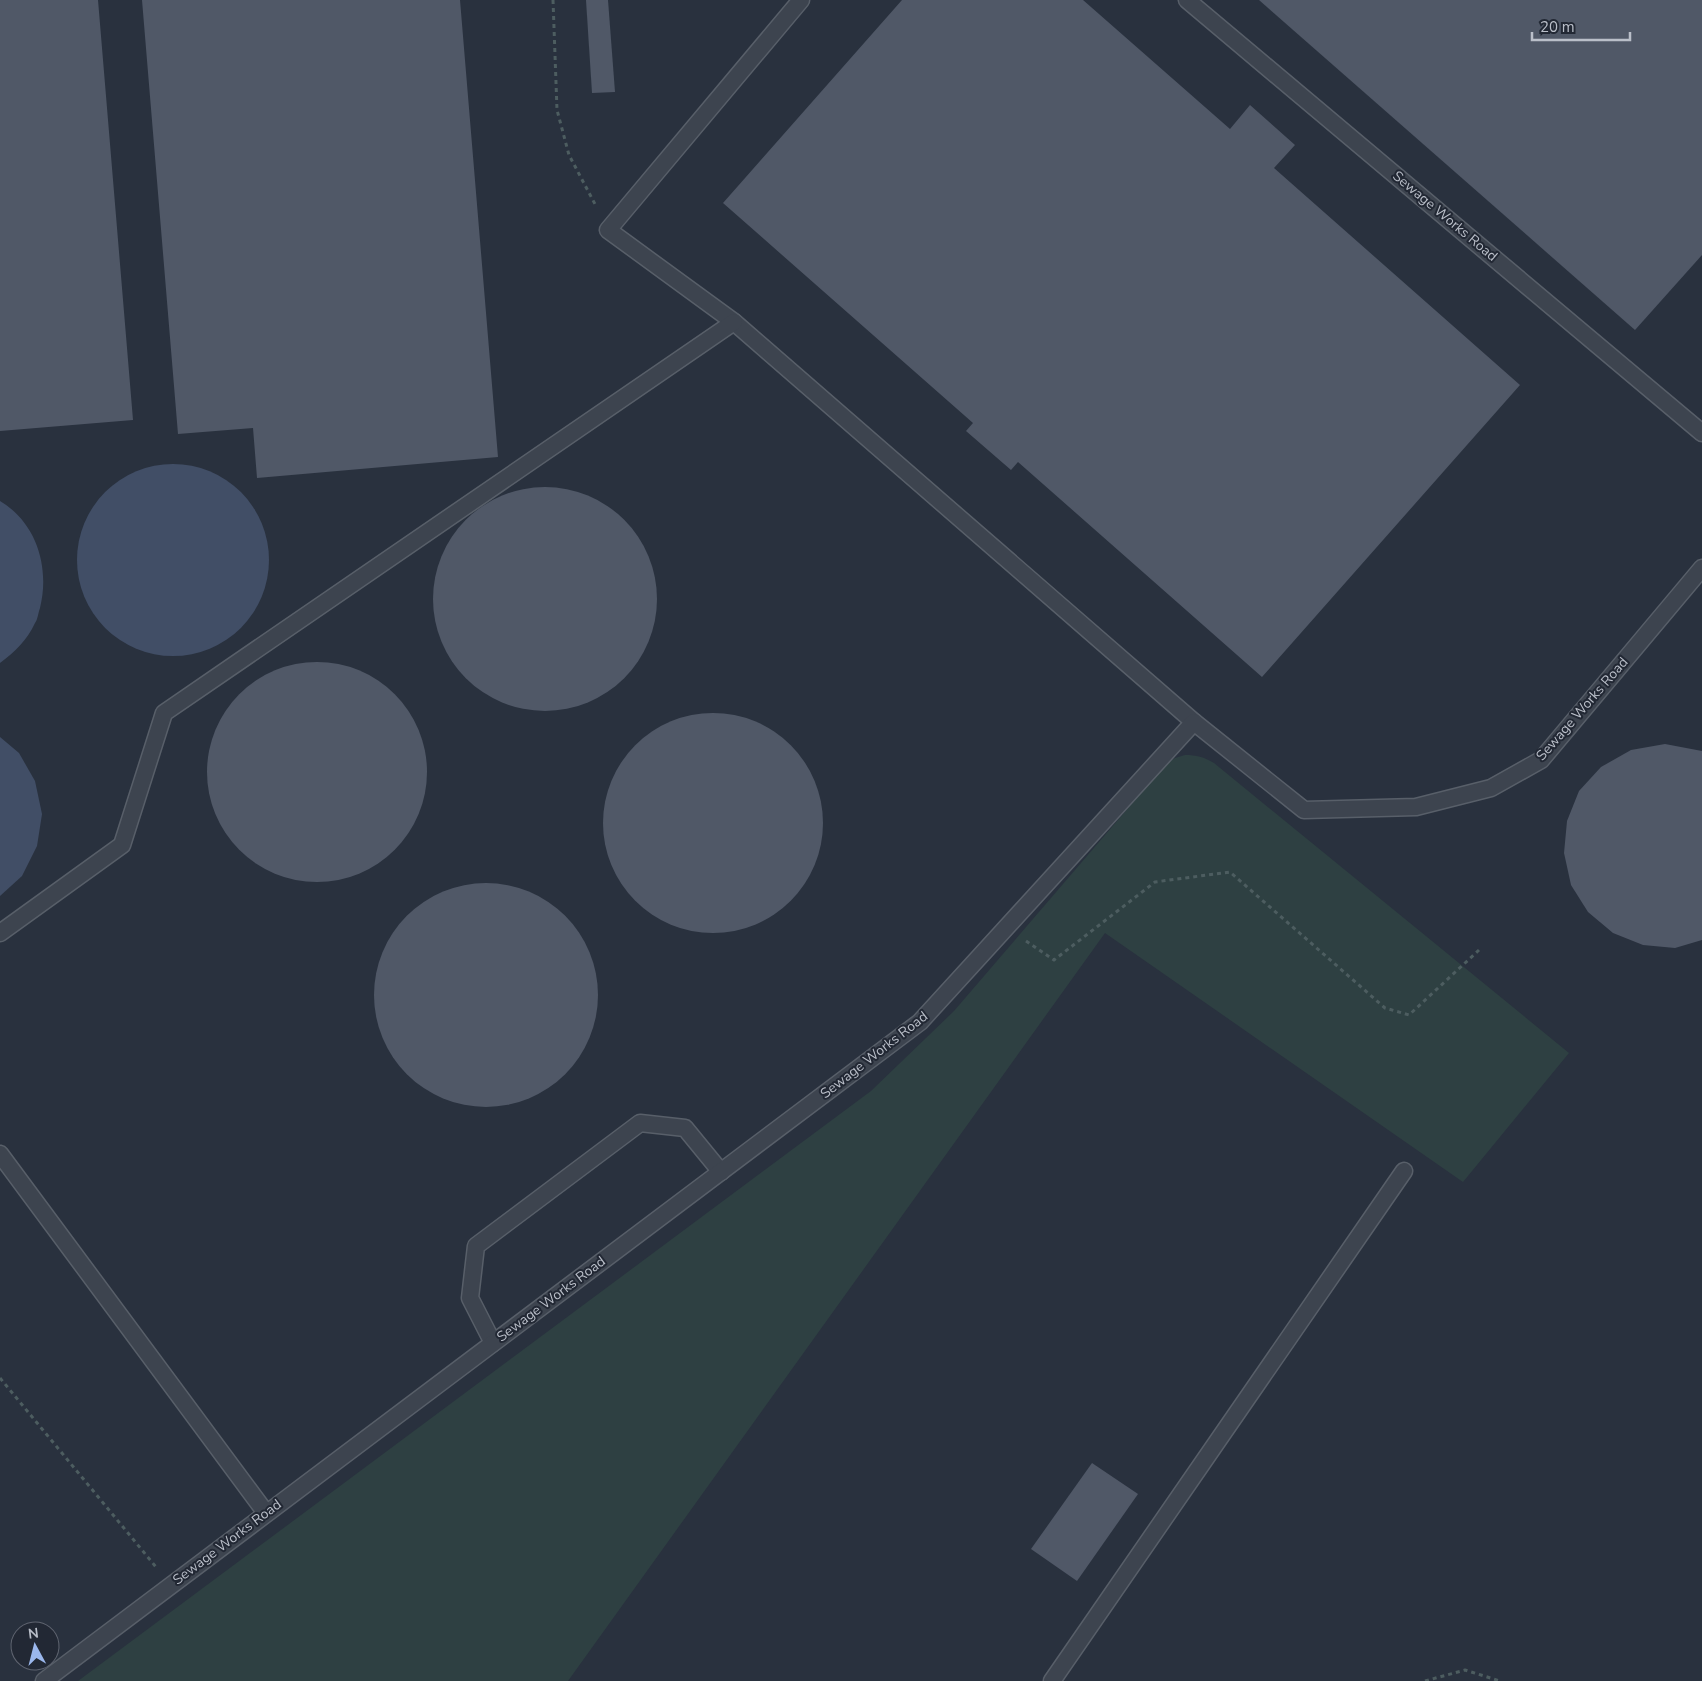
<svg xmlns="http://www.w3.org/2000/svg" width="1702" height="1681" font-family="'Nunito Sans',sans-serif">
<rect width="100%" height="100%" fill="#29313e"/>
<path fill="#2e4042" d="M1185,755C1196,755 1204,757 1214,763L1569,1053L1463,1182L1105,933L568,1681H78L871,1091L954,1011L1166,764L1175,758Z"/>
<g fill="#414e66">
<circle cx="173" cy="560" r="96"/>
<path d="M0,501C37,523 50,568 40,608C38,613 38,619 35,623C27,640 15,652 0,663Z"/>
<path d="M0,737L19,753L35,781L42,814L37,846L22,876L0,896Z"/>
</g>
<g fill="#505867">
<path d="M0,0H98L133,420L0,431Z"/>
<path d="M142,0H460L498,457L257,478L253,428L178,434Z"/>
<path d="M586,0H608L615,92L592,93Z"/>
<path d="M902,0H1083L1230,129L1250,105L1295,145L1274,168L1520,385L1262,677L1018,462L1011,470L966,431L973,423L723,203Z"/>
<path d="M1259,0H1702V255L1635,330Z"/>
<circle cx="545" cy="599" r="112"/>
<circle cx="317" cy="772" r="110"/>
<circle cx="713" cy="823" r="110"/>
<path d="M1665,744L1702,751V940L1675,948L1643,945L1613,933L1588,912L1571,885L1564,853L1567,821L1579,791L1601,767L1631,750Z"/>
<circle cx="486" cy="995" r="112"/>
<path d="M1092,1463L1138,1494L1077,1581L1031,1549Z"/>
</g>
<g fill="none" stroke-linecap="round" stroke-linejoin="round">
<g stroke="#585f69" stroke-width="19">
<g id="lane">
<path d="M801,0L608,230L734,322L1194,722"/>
<path d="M1187,0L1702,433"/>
<path d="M0,933L122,845L164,713L734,322"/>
<path d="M0,1154L266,1513"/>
<path d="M493,1343L470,1298L476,1246L640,1123L685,1128L721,1172"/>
<path d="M44,1681L920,1022L1194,722L1304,810L1416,807L1491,788L1541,760L1702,568"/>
<path d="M1052,1681L1404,1171"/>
</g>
</g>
<g stroke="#4d5d60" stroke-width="3" stroke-dasharray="4 4" stroke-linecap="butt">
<path d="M553,0L557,110L569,155L596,206"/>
<path d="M1026,941L1054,960L1155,882L1230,872L1385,1008L1409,1015L1479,950"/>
<path d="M0,1378L156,1567"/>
<path d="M1425,1681L1465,1670L1500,1681"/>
</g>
<use href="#lane" stroke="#3d444f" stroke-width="16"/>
</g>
<g text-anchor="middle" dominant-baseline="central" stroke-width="4" stroke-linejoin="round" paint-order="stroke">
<g font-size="14" fill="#babfc9" stroke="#222834">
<text transform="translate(1445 216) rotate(40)">Sewage Works Road</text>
<text transform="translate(1582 709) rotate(-49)">Sewage Works Road</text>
<text transform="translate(874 1055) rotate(-38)">Sewage Works Road</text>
<text transform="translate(551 1299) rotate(-37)">Sewage Works Road</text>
<text transform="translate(227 1542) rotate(-37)">Sewage Works Road</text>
</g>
</g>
<g transform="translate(35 1646) rotate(353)"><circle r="24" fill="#222834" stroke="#5f6470"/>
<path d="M0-4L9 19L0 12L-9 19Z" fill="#9bb7ec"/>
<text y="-8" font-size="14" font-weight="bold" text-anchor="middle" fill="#babfc9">N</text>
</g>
<path d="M1532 32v8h98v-8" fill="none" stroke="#babfc9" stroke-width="2.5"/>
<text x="1540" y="32" font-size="15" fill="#babfc9" stroke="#222834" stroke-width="4" paint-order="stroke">20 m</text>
</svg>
